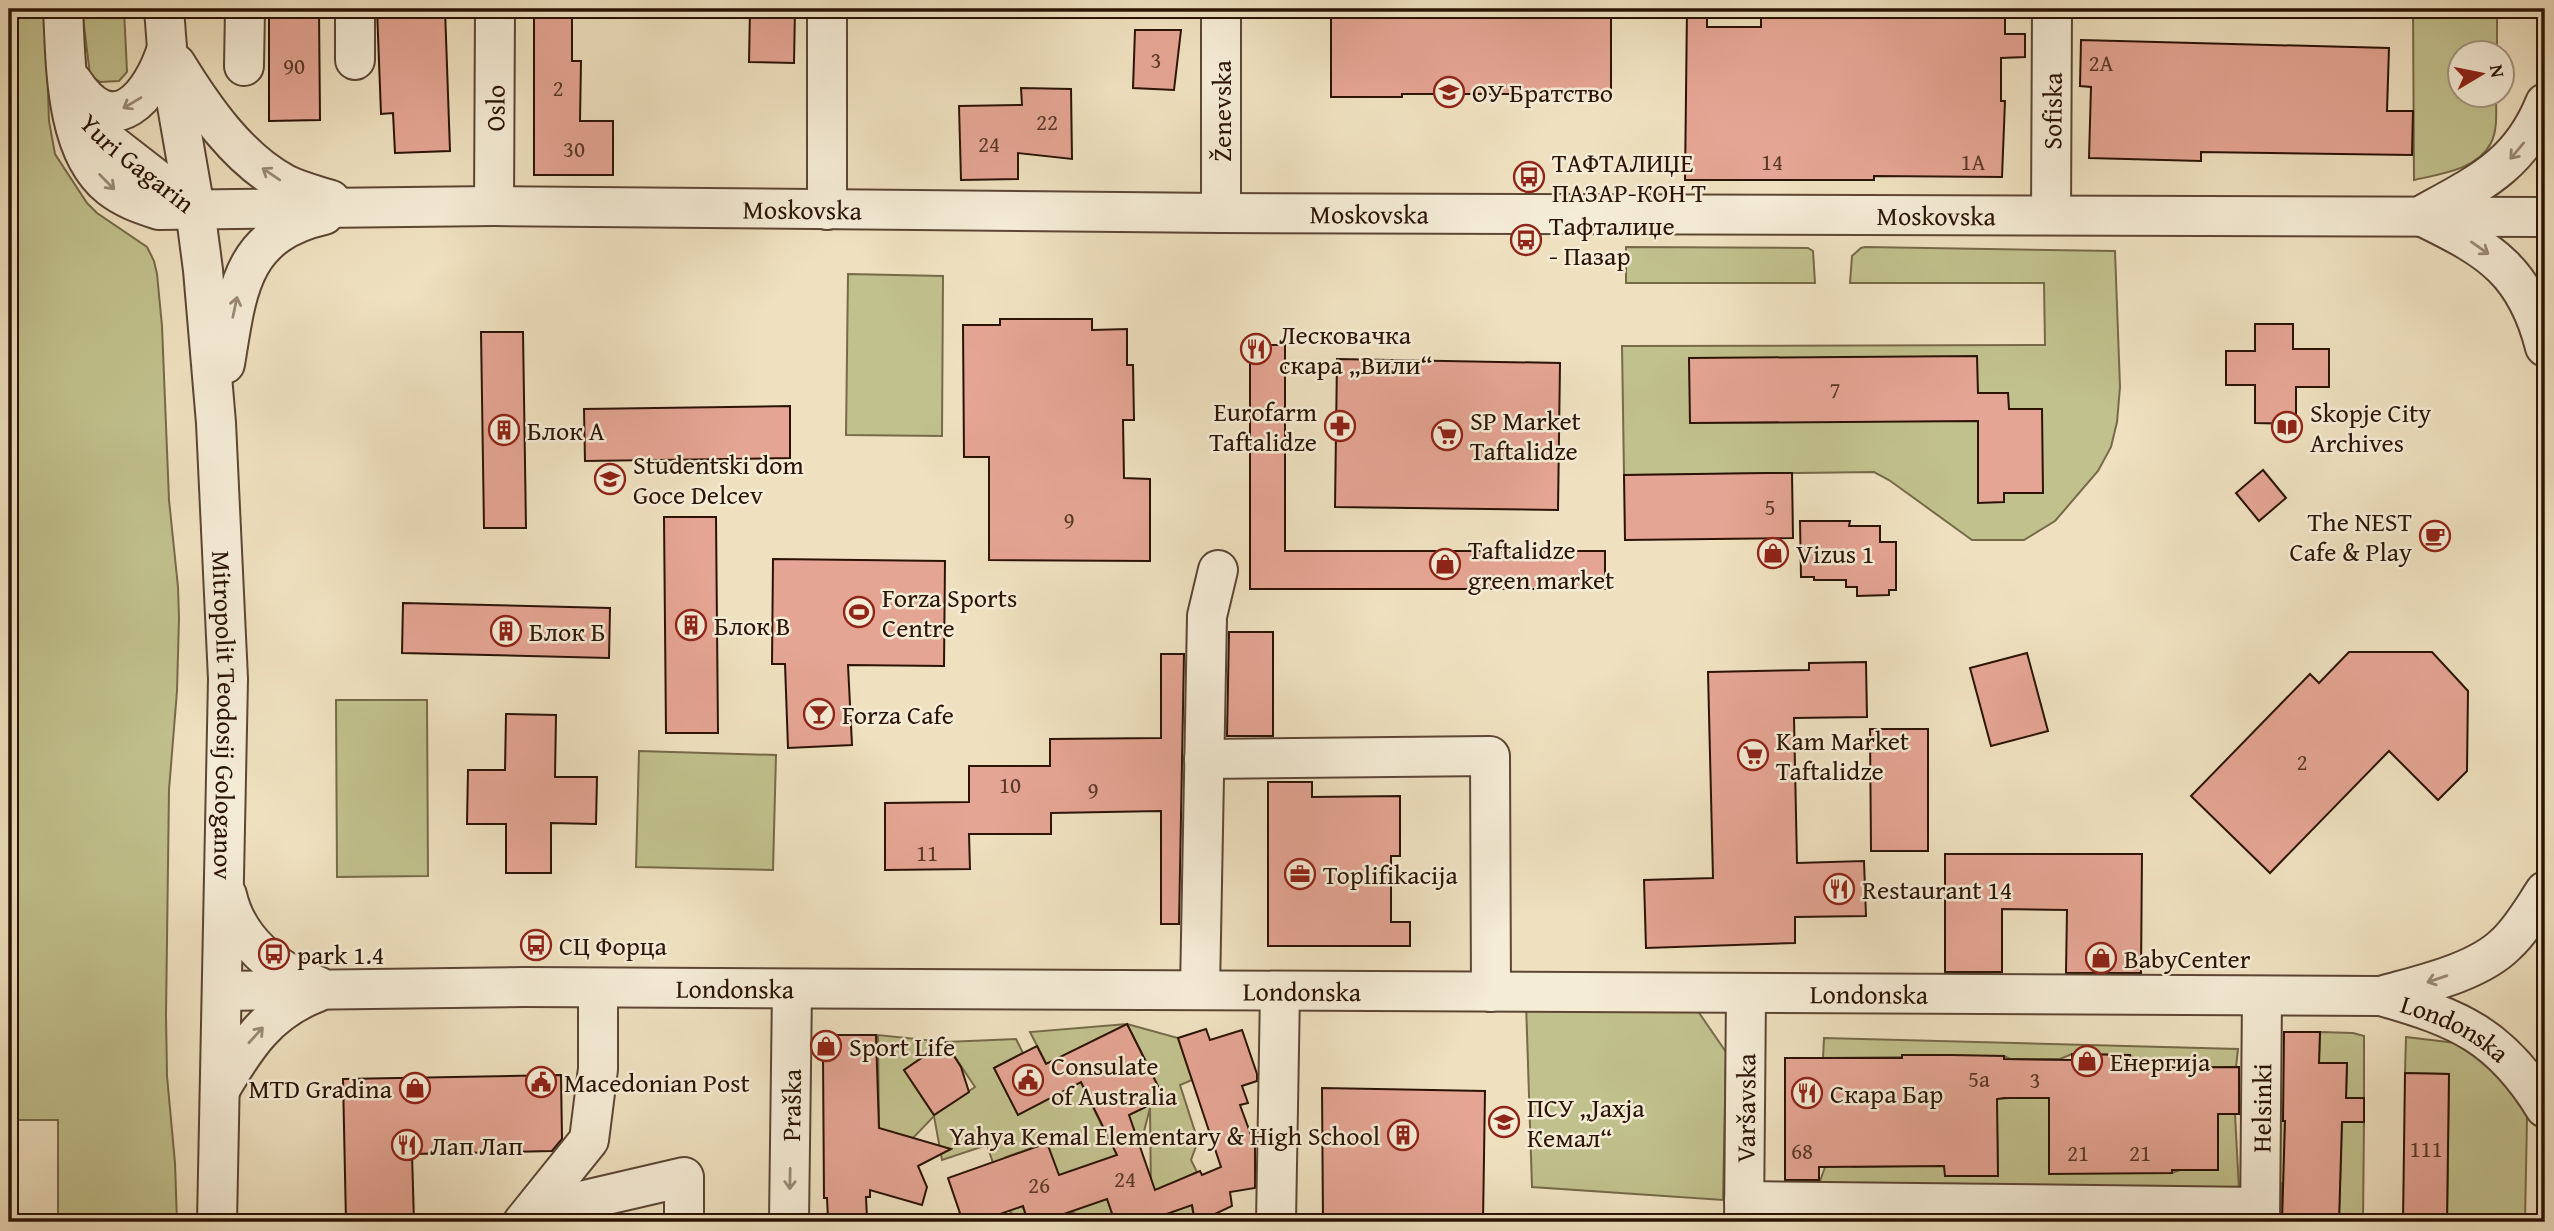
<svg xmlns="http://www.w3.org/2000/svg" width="2554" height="1231" font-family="'Gentium Book Plus',serif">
<rect width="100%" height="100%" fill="#efe1c0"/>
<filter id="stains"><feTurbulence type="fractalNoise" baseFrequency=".00286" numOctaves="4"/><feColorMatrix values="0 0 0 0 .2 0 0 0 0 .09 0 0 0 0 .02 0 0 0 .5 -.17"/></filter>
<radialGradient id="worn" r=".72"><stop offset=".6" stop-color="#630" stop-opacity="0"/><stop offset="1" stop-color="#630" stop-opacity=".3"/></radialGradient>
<g fill="#c1c18d" stroke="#766a49" stroke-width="2" fill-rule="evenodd">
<path d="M9,9H45L49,121L55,154L87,203L97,213L147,247L154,261L157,274L162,326L169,500L178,587L179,618L177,691L169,790L166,1015L167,1076L175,1163L177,1222H58V1120H9Z"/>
<path d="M82,9H124L127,72L119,81L100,82L90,75Z"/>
<path d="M2413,9H2497V52H2460V94L2496,95C2496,110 2498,129 2491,143C2477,170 2440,174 2414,180Z"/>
<path d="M1626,247L1808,248L1813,251L1815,283H1626Z"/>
<path d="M1865,247L2115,251L2120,387L2117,422L2111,447L2098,471L2055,521L2024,540H1972L1889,480L1874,472L1624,475L1622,346L2045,345L2044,283H1850L1852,256L1861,248Z"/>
<path d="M848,274L943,276L942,436L846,435Z"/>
<path d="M336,700H427L428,876L337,877Z"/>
<path d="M639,751L776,755L773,870L636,867Z"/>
<path d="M1526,1003L1693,1004L1726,1052L1723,1200L1532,1187Z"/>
<path d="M1127,1024L1178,1038L1192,1080L1180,1085L1198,1141L1191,1160L1197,1172L1186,1177L1195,1222L1158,1217L1151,1196L1150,1108L1140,1147L1095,1163L1115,1222H1097L1071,1212L1047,1143L1006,1157L1028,1222H1024L1009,1211L987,1145L942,1160L934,1116L913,1138L879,1132L878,1035L945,1042L1016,1039L1023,1053L994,1068L1018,1115L1061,1092L1030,1032ZM1127,1024L1154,1077L1141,1084L1151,1104L1103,1128L1067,1054ZM945,1042L975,1087L934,1115L904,1070Z"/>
<path d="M2320,1032L2353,1033L2364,1036V1098H2346L2347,1064L2319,1063Z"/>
<path d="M2406,1037L2456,1043L2478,1055L2519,1099L2527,1117L2525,1222H2447L2449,1074L2405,1073Z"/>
<path d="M1824,1038L2238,1049L2236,1067L2150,1068L2129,1055L2072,1054L2060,1059H2010L2004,1056L1823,1058Z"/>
<path d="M2010,1098H2060L2173,1114H2235L2239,1190L1819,1184L1829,1156L1853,1167L1918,1166L1952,1103ZM1976,1120H1997L1998,1176H1945L1944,1128ZM2218,1132L2217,1170H2180L2172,1173H2049Z"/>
<path d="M2270,1121H2285L2284,1182L2282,1183V1215H2279Z"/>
<path d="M2342,1122H2364L2363,1222H2347V1216H2339Z"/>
</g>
<g fill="#e5a594" stroke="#2b1305" stroke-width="2">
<path d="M269,9H319L320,120L269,121Z"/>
<path d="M377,9H445L450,151L395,153L393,113L381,114Z"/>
<path d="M750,9H795L794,63L749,62Z"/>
<path d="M1331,9H1611V94H1402V97H1331Z"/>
<path d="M1687,9H1707V27H1761V9H2002V13H2005V34H2025V57L2001,58V101H2005L2002,177L1874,176V180H1685Z"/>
<path d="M534,15H572V61H581L580,121H613V175H534Z"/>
<path d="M1135,30H1181L1174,90L1133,88Z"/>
<path d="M2081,40L2389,48L2387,111H2413L2412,155L2201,152V161L2089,158L2091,87L2080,86Z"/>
<path d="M1021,88L1071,89L1072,159L1018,153V179L961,180L959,106L1022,105Z"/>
<path d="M1000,319H1092V330L1127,329V365H1133L1134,420H1123L1124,478L1150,479V561L989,560V457H964L963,325H1000Z"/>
<path d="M2255,324H2293V349H2329V387H2296V424L2255,423V385H2226V351H2255Z"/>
<path d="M481,332H523L526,528H484Z"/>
<path d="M1250,345H1285V551H1605V589H1250Z"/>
<path d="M1977,356L1978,393H2008L2009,409H2042L2043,493H2004V502L1978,503V421L1690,423L1689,358Z"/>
<path d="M1337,359L1560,363L1558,510L1335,507Z"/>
<path d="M790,406V458L585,461L584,409Z"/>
<path d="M2263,470L2286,498L2259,521L2236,493Z"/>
<path d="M1767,473H1792L1793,538L1625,540L1624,475Z"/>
<path d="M664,517H716L718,733H666Z"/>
<path d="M1800,521H1850L1849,526H1880V542H1896V590H1889V595L1857,596V587H1846V580H1814V577H1801Z"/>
<path d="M773,559L945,561L944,666L848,665L852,745L788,748L785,664H772Z"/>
<path d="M403,603L610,608L609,658L402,653Z"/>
<path d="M1229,632H1273V736H1227Z"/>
<path d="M2349,652H2432L2468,691L2467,771L2438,800L2389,751L2270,873L2191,796L2310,674L2319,683Z"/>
<path d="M2027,653L2048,731L1991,746L1970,668Z"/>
<path d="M1161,654H1184L1179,924H1161V811L1051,813V834H969L970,869L885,870V803L969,802V766H1050V739L1161,738Z"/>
<path d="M1866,662L1867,717L1794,718L1797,863L1864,861L1866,916L1795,917V943L1646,948L1644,880L1713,878L1708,672L1809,670V663Z"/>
<path d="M506,714L556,715L555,777H597L596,824L551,823V873H506V824H467L468,770H505Z"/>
<path d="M1870,729H1928V851H1871Z"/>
<path d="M1268,782H1312V797L1400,796V856H1391V922H1410V946H1268Z"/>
<path d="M1945,854H2142L2141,973H2066L2067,910L2002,909V972H1945Z"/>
<path d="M1127,1024L1164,1098L1129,1115L1155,1190L1200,1171L1202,1175L1221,1167L1178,1038L1206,1029L1210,1040L1242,1030L1257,1074V1081L1242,1086L1248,1103L1240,1105L1255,1146V1188L1230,1192L1232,1206L1198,1222H1195L1192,1205L1144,1222H1115L1107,1199L1041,1222H1028L1023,1206L977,1222H963L948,1178L1047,1143L1059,1175L1117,1155L1081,1082L1018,1115L994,1068L1037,1046L1046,1064Z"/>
<path d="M2284,1032H2320L2319,1063H2347L2346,1098H2364V1122H2342L2339,1222H2282L2285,1121H2283Z"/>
<path d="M835,1035H876L879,1128L951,1149L918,1166L927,1187L922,1205L870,1190V1197H866L867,1218L828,1219L827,1198H824L823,1057L826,1046Z"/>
<path d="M945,1042L961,1067L969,1092L934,1115L904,1070Z"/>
<path d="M2072,1054L2130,1055L2129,1068L2239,1067V1114H2218V1170H2172V1173L2049,1174V1098H2004L1997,1099L1998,1176H1945L1944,1166L1819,1167V1180H1785V1058H1902V1055H1952L2004,1056V1059L2072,1060Z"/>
<path d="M2405,1073L2449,1074L2447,1222H2403Z"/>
<path d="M561,1075L562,1139L552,1151L412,1154L414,1222H346L343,1079Z"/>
<path d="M1322,1088L1485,1091L1483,1222H1323Z"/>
</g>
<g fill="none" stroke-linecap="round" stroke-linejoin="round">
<g stroke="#5c4634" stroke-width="42">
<g id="minor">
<path id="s1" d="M63,9C66,63 64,150 110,187C125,199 141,204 159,210L494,206L1221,213L2545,217"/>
<path id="s2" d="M164,9L167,48L195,209L203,270L216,423L228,679L217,1222"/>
<path d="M355,60V9"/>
<path d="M176,64C203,108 238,159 285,184C299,191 315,195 331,200"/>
<path d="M244,66L245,9"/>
<path d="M73,82C114,144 152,96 167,48"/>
<path id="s3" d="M75,107L110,143L195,209"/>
<path id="s4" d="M494,206L495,9"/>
<path d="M827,210V9"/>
<path d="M1221,213V9"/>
<path id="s5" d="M2051,214L2052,9"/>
<path d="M2424,214C2480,183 2520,165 2545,103"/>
<path d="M2425,218C2491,250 2526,272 2545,347"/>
<path d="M225,364C237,292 240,234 324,215"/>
<path d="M1204,759L1490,756L1491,992"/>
<path d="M227,895C237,940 275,972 318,986"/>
<path d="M1200,990L1207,616L1218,570"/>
<path id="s6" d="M222,991L524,987L2381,996C2459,1018 2501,1036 2545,1108"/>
<path d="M2381,996C2419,985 2477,973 2506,944C2522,929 2533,909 2545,891"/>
<path d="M220,1090C246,1045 268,1011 318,992"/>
<path d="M1744,1201L2260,1207"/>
<path d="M523,1222L589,1140L598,1069V988"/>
<path d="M570,1222L585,1200L684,1177V1222"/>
<path id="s7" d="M789,1222L792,989"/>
<path d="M1276,1222L1280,992"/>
<path id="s8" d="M1744,1222L1746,993"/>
<path id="s9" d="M2260,1222L2262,996"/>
</g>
</g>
<use href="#minor" stroke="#f5ecd6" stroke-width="38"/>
</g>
<defs><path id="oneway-shaft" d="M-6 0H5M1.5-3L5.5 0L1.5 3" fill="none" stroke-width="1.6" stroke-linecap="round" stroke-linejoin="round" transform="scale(1.75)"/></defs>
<g stroke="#9a8a78">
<use href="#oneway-shaft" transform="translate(132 103) rotate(149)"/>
<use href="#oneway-shaft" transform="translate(2517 151) rotate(130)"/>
<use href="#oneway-shaft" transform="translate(271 174) rotate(-146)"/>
<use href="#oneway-shaft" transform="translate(107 182) rotate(45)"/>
<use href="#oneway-shaft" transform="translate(2480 248) rotate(35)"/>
<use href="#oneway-shaft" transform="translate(235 307) rotate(-78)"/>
<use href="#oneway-shaft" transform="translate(2437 979) rotate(161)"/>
<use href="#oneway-shaft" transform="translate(256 1035) rotate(-48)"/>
<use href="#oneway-shaft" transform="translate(790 1179) rotate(91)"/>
</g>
<defs>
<g id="school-ring" transform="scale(1.575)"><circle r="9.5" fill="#f5ecd6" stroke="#8f2418" stroke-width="1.5"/><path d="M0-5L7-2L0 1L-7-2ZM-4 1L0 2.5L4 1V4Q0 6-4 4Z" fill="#8f2418"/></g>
<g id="bus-ring" transform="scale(1.575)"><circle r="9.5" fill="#f5ecd6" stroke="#8f2418" stroke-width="1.5"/><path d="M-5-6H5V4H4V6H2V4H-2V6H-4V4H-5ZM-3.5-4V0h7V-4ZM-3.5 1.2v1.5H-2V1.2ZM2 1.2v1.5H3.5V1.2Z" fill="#8f2418"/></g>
<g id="restaurant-ring" transform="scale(1.575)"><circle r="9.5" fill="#f5ecd6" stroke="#8f2418" stroke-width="1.5"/><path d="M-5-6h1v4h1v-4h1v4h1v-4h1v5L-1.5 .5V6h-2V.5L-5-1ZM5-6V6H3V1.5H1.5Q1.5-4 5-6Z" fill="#8f2418"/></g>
<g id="pharmacy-ring" transform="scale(1.575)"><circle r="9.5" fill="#f5ecd6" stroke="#8f2418" stroke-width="1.5"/><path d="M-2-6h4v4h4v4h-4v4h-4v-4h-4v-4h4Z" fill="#8f2418"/></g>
<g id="library-ring" transform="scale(1.575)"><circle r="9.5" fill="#f5ecd6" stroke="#8f2418" stroke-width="1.5"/><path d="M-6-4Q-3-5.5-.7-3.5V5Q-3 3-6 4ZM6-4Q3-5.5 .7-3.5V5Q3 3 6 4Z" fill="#8f2418"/></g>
<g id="building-ring" transform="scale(1.575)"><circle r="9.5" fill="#f5ecd6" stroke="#8f2418" stroke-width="1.5"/><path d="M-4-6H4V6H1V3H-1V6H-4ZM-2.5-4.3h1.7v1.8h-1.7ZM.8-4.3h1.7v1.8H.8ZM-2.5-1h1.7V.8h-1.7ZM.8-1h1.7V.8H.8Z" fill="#8f2418"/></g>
<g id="supermarket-ring" transform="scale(1.575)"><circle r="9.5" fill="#f5ecd6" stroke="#8f2418" stroke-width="1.5"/><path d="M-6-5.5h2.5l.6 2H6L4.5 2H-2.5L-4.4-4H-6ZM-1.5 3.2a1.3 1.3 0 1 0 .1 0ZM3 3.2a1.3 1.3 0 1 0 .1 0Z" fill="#8f2418"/></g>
<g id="university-ring" transform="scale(1.575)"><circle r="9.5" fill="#f5ecd6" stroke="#8f2418" stroke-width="1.5"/><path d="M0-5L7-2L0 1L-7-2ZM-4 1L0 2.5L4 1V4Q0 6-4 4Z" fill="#8f2418"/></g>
<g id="cafe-ring" transform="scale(1.575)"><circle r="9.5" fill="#f5ecd6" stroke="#8f2418" stroke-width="1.5"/><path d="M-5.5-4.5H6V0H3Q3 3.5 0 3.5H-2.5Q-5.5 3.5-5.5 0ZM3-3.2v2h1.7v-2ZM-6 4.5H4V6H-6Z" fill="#8f2418"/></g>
<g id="shop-ring" transform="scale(1.575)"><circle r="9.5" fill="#f5ecd6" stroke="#8f2418" stroke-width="1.5"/><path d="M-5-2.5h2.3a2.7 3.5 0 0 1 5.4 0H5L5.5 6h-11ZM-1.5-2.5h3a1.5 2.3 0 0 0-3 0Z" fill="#8f2418"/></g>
<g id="stadium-ring" transform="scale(1.575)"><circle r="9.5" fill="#f5ecd6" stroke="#8f2418" stroke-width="1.5"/><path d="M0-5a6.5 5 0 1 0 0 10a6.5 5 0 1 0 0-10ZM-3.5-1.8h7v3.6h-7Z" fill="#8f2418"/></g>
<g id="bar-ring" transform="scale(1.575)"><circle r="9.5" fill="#f5ecd6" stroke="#8f2418" stroke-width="1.5"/><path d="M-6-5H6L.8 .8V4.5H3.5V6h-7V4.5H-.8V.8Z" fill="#8f2418"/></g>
<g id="office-ring" transform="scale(1.575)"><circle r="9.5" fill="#f5ecd6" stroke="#8f2418" stroke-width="1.5"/><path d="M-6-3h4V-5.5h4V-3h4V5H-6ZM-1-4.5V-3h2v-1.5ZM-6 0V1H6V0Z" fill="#8f2418"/></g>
<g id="civic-ring" transform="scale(1.575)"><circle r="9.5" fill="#f5ecd6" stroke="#8f2418" stroke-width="1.5"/><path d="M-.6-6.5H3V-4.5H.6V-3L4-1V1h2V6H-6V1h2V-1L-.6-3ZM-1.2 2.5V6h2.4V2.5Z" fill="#8f2418"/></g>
</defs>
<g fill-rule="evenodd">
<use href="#school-ring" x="1449" y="92"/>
<use href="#bus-ring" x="1529" y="177"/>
<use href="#bus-ring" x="1526" y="240"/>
<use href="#restaurant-ring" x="1256" y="349"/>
<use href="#pharmacy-ring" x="1340" y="426"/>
<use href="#library-ring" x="2287" y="427"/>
<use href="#building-ring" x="504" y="430"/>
<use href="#supermarket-ring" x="1447" y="435"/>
<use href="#university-ring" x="610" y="479"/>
<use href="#cafe-ring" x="2435" y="536"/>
<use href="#shop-ring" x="1773" y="553"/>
<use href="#shop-ring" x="1445" y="564"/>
<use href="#stadium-ring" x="859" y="612"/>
<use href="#building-ring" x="691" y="625"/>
<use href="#building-ring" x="506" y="631"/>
<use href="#bar-ring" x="819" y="714"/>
<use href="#supermarket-ring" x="1753" y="755"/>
<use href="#office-ring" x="1300" y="874"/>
<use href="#restaurant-ring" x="1839" y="889"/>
<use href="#bus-ring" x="536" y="945"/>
<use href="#bus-ring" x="274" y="954"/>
<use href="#shop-ring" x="2101" y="958"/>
<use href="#shop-ring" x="826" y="1046"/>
<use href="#shop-ring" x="2087" y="1061"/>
<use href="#civic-ring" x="1028" y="1080"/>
<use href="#civic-ring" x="541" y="1082"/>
<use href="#shop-ring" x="415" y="1088"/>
<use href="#restaurant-ring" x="1807" y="1093"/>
<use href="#school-ring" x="1504" y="1122"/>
<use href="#building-ring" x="1403" y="1135"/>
<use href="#restaurant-ring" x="407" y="1145"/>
</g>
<g text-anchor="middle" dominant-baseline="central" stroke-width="5" stroke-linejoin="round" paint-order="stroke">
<g font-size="23" fill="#5a3829">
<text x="1156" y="59">3</text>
<text x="2101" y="62">2А</text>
<text x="294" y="65">90</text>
<text x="558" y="87">2</text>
<text x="1047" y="121">22</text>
<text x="989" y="143">24</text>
<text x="574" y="148">30</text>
<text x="1772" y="161">14</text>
<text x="1973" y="161">1А</text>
<text x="1835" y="389">7</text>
<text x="1770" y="506">5</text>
<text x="1069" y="519">9</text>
<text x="2302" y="761">2</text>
<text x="1010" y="784">10</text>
<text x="1093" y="789">9</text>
<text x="927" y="852">11</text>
<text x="1979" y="1078">5a</text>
<text x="2035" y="1079">3</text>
<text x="2426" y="1148">111</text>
<text x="1802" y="1150">68</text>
<text x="2078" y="1152">21</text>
<text x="2140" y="1152">21</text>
<text x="1125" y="1178">24</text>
<text x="1039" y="1184">26</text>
</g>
<g font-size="26" fill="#2b1305" stroke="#f5ecd6" text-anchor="start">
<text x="1472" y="92">ОУ Братство</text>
<text x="1552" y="162">ТАФТАЛИЏЕ<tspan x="1552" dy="30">ПАЗАР-КОН Т</tspan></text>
<text x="1549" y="225">Тафталиџе<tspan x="1549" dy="30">- Пазар</tspan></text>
<text x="1279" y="334">Лесковачка<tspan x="1279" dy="30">скара „Вили“</tspan></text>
<text x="1317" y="411" text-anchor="end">Eurofarm<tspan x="1317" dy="30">Taftalidze</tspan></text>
<text x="2310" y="412">Skopje City<tspan x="2310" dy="30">Archives</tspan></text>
<text x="1470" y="420">SP Market<tspan x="1470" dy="30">Taftalidze</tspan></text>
<text x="527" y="430">Блок А</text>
<text x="633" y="464">Studentski dom<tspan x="633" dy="30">Goce Delcev</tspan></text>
<text x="2412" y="521" text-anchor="end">The NEST<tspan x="2412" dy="30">Cafe &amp; Play</tspan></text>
<text x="1468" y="549">Taftalidze<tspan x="1468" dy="30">green market</tspan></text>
<text x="1796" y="553">Vizus 1</text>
<text x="882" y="597">Forza Sports<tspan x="882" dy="30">Centre</tspan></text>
<text x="714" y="625">Блок В</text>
<text x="529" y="631">Блок Б</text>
<text x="842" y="714">Forza Cafe</text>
<text x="1776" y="740">Kam Market<tspan x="1776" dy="30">Taftalidze</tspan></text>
<text x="1323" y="874">Toplifikacija</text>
<text x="1862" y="889">Restaurant 14</text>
<text x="559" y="945">СЦ Форца</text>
<text x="297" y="954">park 1.4</text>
<text x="2124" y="958">BabyCenter</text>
<text x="849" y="1046">Sport Life</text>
<text x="2110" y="1061">Енергија</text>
<text x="1051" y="1065">Consulate<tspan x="1051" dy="30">of Australia</tspan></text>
<text x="564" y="1082">Macedonian Post</text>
<text x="392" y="1088" text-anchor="end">MTD Gradina</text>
<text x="1830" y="1093">Скара Бар</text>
<text x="1527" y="1107">ПСУ „Јахја<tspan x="1527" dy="30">Кемал“</tspan></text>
<text x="1380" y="1135" text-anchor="end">Yahya Kemal Elementary &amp; High School</text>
<text x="430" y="1145">Лап Лап</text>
</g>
<g font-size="26" fill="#2b1305" stroke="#f5ecd6">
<text stroke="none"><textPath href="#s4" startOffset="98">Oslo</textPath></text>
<text transform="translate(1221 111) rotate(-90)">Ženevska</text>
<text stroke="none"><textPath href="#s5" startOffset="103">Sofiska</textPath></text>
<text stroke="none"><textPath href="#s3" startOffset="84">Yuri Gagarin</textPath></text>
<text stroke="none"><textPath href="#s1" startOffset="887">Moskovska</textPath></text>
<text stroke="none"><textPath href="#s1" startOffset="1454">Moskovska</textPath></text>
<text stroke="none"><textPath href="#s1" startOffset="2021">Moskovska</textPath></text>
<text stroke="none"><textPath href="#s2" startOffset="710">Mitropolit Teodosij Gologanov</textPath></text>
<text stroke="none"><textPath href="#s6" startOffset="513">Londonska</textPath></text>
<text stroke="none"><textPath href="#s6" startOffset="1080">Londonska</textPath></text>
<text stroke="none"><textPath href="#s6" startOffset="1647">Londonska</textPath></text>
<text stroke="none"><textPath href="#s6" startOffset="2240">Londonska</textPath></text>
<text stroke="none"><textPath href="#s7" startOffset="117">Praška</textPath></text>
<text stroke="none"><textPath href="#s8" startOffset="114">Varšavska</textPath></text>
<text stroke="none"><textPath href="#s9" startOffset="114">Helsinki</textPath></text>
</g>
</g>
<rect width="2554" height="1231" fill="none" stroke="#efe1c0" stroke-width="35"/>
<rect x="10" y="10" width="2533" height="1210" fill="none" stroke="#2b1305" stroke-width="3.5"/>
<rect x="18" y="18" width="2519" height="1196" fill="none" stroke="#2b1305" stroke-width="2"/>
<g transform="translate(2481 74) rotate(80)"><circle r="33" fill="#f5ecd6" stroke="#a49582" stroke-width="2"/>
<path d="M0-5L12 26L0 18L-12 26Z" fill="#8f2418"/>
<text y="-10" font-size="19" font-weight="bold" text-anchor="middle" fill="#2b1305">N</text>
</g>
<rect width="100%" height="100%" filter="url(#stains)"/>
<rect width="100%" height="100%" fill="url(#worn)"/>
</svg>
